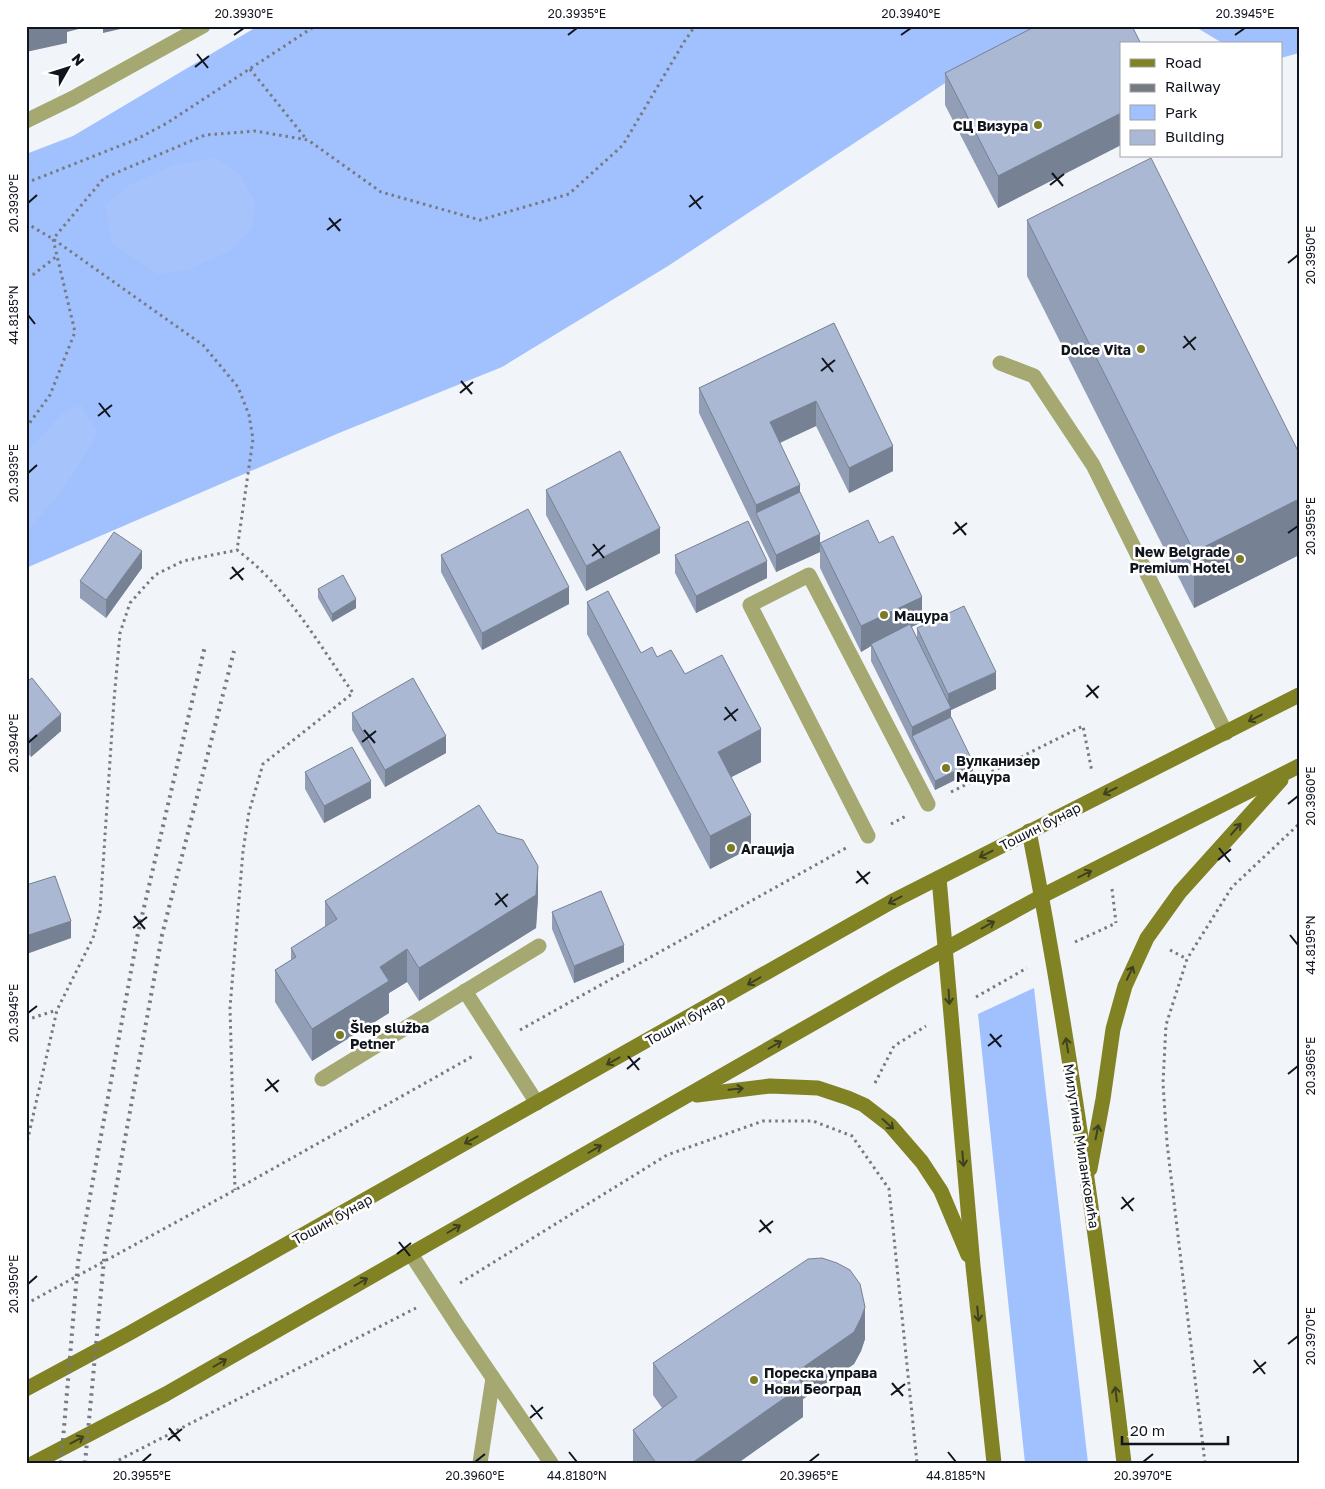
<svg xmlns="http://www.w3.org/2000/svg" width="1325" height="1489" font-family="'Golos Text',sans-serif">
<rect width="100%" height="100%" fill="#f1f4f9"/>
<g fill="#a1c0fe">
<path d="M258,26H1051L977,62L668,266L502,367L339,433L26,568V154L73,136Z"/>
<path d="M1194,26H1299V53L1281,58V44H1224Z"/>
<path d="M1034,988L1088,1463H1025L978,1014Z"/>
</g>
<g fill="#a6c3fc">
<path d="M216,158L240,175L255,202L253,227L230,251L187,270L158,274L113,245L105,205L128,186L174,165Z"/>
<path d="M81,405L98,432L61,493L26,532V453L61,414Z"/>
</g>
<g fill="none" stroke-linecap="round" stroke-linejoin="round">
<g stroke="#767a81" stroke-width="3" stroke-dasharray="2.5 4" stroke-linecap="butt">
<path d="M250,69L307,140"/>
<path d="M26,183L137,139L167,123L315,26"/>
<path d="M26,223L53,239L203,345L238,387L249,415L253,439L237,550"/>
<path d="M26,275L34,274L57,256"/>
<path d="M26,428L50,395L75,332L53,239L104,178L205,135L255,131L308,140L381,192L480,220L569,194L623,145L684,42L695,26"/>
<path d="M951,792L1083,726L1092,772"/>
<path d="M891,824L906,816"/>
<path d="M1112,889L1116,923"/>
<path d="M1075,942L1116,923"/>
<path d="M1170,950L1187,959"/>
<path d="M976,997L1027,968"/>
<path d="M26,1020L57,1010"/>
<path d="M520,1030L846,848"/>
<path d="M875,1083L894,1046L926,1026"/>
<path d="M26,1147L57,1010L93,938L100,911L114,700L120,633L130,603L155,575L183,561L237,550C287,587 318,643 353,693L263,764L249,812L243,851L230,1008L235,1190"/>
<path d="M460,1283L667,1155L763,1121H813L852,1136L889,1189L917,1463"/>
<path d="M26,1304L235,1190L475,1055"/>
<path d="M113,1463L416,1308"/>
<path d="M1205,1463L1167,1143L1163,1083L1166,1025L1187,959L1232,887L1299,824"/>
</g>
<g stroke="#a5a870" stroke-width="15">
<path d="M1000,363L1034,376L1093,465L1226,733"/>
<path d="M868,836L750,605L809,575L928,804"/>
<path d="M465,991L537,1103"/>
<path d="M322,1079L539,946"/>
<path d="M411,1254L459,1328L551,1463"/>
<path d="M480,1463L493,1378"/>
</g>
<path stroke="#a5a870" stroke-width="15" d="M26,121L73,98L203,26"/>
<g stroke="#818223" stroke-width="15">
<path d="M1029,831C1070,1040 1099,1251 1124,1463"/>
<path d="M939,878L973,1266L994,1463"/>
<path d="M697,1095L770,1086L818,1088L848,1098L864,1105L890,1125L922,1162L941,1191L968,1255"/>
<path d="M1090,1169L1103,1099L1113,1029L1125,986L1147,938L1180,892L1281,780"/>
<path d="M26,1389L128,1334L891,902L1299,695"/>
<path d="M34,1463L166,1394L896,976L1042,896L1299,766"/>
</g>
<g stroke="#767a81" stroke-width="4" stroke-dasharray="2.5 5" stroke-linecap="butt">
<path d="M61,1463L78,1262L138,933L205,646"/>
<path d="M85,1463L105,1249L162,935L234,651"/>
</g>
</g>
<g fill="#929eb5">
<path d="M1121,44V145L998,208L945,105V73Z"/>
<path d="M1027,220L1299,453V555L1194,608L1027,276Z"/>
<path d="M834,323L893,471L849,493L816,426L780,443L820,543H879L922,622L911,627L917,638V628L996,689L951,710V717L973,771L935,790L871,661V646L861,652L820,568V552L776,572L699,413V388Z"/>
<path d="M546,490L660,553L586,591L546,515Z"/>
<path d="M441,555L569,604L482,650L441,572Z"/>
<path d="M675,555L767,578L696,613L675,573Z"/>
<path d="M142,568L106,618L80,598V581Z"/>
<path d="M318,589L356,608L332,622L318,598Z"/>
<path d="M587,602L641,653L657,657L685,674L761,762L731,777L751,848L710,869L587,634Z"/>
<path d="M26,682L61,731L31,757L26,751Z"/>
<path d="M352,713L446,753L385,787L352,730Z"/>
<path d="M305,772L371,798L324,823L305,789Z"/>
<path d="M26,885L71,938L29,953L26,944Z"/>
<path d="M538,898L536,928L419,1001L407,982L389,993V1013L312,1061L275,1002V970L291,960V948L325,927V901Z"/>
<path d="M552,912L624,962L574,983L552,929Z"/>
<path d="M865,1339L861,1351L854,1364L803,1399V1417L738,1463H634L633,1462V1430L662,1408L653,1395V1363Z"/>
</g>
<g fill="#778194">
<path d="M26,26H90L67,32V43L26,52Z"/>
<path d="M103,26H129V27L103,33Z"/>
<path d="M1121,113V145L998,208V176Z"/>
<path d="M816,401V426L770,447V422Z"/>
<path d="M893,446V471L849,493V468Z"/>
<path d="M800,485V510L756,513V505Z"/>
<path d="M1299,499V555L1194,608V552Z"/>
<path d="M660,528V553L586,591V566Z"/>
<path d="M820,534V552L776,572V555Z"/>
<path d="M142,551V568L106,618V600Z"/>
<path d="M767,561V578L696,613V596Z"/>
<path d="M569,587V604L482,650V633Z"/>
<path d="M922,597V622L872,646L871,644V646L861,652V626Z"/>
<path d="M356,599V608L332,622V614Z"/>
<path d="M996,672V689L951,710V725L912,736V744V727L948,710V694Z"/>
<path d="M61,714V731L31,757V740Z"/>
<path d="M761,729V762L718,784V752Z"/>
<path d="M446,736V753L385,787V770Z"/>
<path d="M973,762V771L935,790V781Z"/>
<path d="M371,781V798L324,823V806Z"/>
<path d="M29,789V806L26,808V791Z"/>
<path d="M751,815V848L710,869V836Z"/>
<path d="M538,866V898L536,928L419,1001V968Z"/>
<path d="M71,921V938L29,953V935Z"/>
<path d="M624,945V962L574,983V966Z"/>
<path d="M407,949V982L389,993V1013L312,1061V1029L380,967Z"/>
<path d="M865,1307V1339L861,1351L854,1364L803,1399V1417L738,1463H692L795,1373Z"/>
</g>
<g fill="#aab8d3" stroke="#778194">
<path d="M1036,26H1132L1141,44H1121V113L998,176L945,73Z"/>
<path d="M1151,158L1299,453V499L1194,552L1027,220Z"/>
<path d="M834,323L893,446L849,468L816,401L770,422L800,485L756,505L699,388Z"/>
<path d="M620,451L660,528L586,566L546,490Z"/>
<path d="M800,492L820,534L776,555L756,513Z"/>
<path d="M528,509L569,587L482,633L441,555Z"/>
<path d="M868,520L879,543L893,536L922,597L861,626L820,543Z"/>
<path d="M748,521L767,561L696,596L675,555Z"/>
<path d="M114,532L142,551L106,600L80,581Z"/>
<path d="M343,575L356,599L332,614L318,589Z"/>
<path d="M608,591L641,653L652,647L657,657L671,650L685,674L722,655L761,729L718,752L751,815L710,836L587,602Z"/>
<path d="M964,606L996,672L948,694L917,628Z"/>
<path d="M910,624L951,708L912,727L871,644Z"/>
<path d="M32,678L61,714L31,740L26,734V682Z"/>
<path d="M413,678L446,736L385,770L352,713Z"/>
<path d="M951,717L973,762L935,781L912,736Z"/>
<path d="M352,747L371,781L324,806L305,772Z"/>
<path d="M26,783L29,789L26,791Z"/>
<path d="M479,805L497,833L523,840L538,866L536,895L419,968L407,949L380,967L389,981L312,1029L275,970L296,957L291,948L337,919L325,901Z"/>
<path d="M55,876L71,921L29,935L26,927V885Z"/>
<path d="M601,891L624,945L574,966L552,912Z"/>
<path d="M822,1258L837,1263L850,1270L860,1284L865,1307L861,1318L854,1332L795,1373L803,1385L692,1463H656L633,1430L677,1397L653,1363L808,1259Z"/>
</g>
<defs><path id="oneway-shaft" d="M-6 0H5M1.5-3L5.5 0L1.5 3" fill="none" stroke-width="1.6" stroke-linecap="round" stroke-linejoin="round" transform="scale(1.25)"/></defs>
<g stroke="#3d4120">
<use href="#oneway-shaft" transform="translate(1255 718) rotate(153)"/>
<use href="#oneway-shaft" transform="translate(1110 791) rotate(153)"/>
<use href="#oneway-shaft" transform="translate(1236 829) rotate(-49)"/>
<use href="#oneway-shaft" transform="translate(986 854) rotate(153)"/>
<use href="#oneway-shaft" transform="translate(1085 874) rotate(-27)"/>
<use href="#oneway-shaft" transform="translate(895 900) rotate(152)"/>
<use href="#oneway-shaft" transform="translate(988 925) rotate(-29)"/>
<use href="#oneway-shaft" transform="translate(1130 973) rotate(-65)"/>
<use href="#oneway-shaft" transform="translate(754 981) rotate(150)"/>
<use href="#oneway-shaft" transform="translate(949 997) rotate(87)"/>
<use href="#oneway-shaft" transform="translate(775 1045) rotate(-30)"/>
<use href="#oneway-shaft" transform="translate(1067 1045) rotate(-99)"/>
<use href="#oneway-shaft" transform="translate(613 1061) rotate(151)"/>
<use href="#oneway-shaft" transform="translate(736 1089) rotate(-6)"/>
<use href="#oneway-shaft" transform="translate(888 1124) rotate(42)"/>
<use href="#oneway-shaft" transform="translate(1097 1132) rotate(-79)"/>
<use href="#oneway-shaft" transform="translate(471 1140) rotate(151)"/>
<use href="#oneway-shaft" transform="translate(595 1149) rotate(-30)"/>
<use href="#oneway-shaft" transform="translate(963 1159) rotate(85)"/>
<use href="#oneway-shaft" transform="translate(454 1229) rotate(-30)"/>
<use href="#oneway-shaft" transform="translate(361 1282) rotate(-30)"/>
<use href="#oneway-shaft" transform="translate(978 1314) rotate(84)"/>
<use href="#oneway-shaft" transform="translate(220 1363) rotate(-30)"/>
<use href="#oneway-shaft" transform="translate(1116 1394) rotate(-97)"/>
<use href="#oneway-shaft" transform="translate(77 1440) rotate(-28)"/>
</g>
<path fill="none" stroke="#10151e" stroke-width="2" d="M234,35L244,28M568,35L577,28M901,35L911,28M1235,35L1245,28M197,54L208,68M195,67L209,56M1052,173L1063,186M1050,185L1064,174M690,195L701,209M28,203L37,195M689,207L703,196M329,218L340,231M327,230L341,219M1288,263L1298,255M28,315L35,324M1184,336L1195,350M1183,348L1196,337M822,358L833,372M821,371L835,360M461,381L472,394M460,393L473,382M99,403L110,417M98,416L112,405M28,473L37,465M955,522L966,535M1288,533L1298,526M953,534L967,523M593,544L604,558M592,556L605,545M232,567L243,580M230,579L244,568M1087,685L1098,698M1086,697L1099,686M725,707L736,721M724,720L738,709M364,730L375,743M362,742L376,731M28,743L37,735M1288,804L1298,796M1219,848L1230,862M1218,860L1231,849M857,871L868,884M856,883L870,872M496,893L507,907M495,905L508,894M134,916L145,929M133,928L147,917M1290,935L1298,945M28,1013L37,1006M990,1034L1001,1047M988,1046L1002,1035M628,1056L639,1070M627,1069L640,1058M1288,1074L1298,1066M267,1079L278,1092M265,1091L279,1080M1122,1197L1133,1211M1121,1209L1134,1198M760,1220L771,1233M759,1232L773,1221M399,1242L410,1256M397,1254L411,1243M28,1284L37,1276M1288,1344L1298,1336M1254,1360L1265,1374M1253,1373L1266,1362M892,1383L903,1396M891,1395L905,1384M531,1405L542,1419M530,1418L543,1407M169,1428L180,1441M168,1440L182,1429M569,1452L577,1462M948,1452L956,1462M142,1462L151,1454M475,1462L485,1454M809,1462L819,1454M1143,1462L1153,1454"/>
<g fill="#7a7b24" stroke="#fff" stroke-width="2">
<circle cx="1038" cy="125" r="5"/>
<circle cx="1141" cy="349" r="5"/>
<circle cx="1240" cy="559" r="5"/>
<circle cx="884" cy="615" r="5"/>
<circle cx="946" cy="768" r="5"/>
<circle cx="731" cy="848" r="5"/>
<circle cx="340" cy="1035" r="5"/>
<circle cx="754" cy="1380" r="5"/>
</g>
<g text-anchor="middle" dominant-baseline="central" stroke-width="5" stroke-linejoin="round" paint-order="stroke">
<g font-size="14" font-weight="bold" fill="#10151e" stroke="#fff" text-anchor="start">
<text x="1028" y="125" text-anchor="end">СЦ Визура</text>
<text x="1131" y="349" text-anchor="end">Dolce Vita</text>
<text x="1230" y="551" text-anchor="end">New Belgrade<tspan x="1230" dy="16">Premium Hotel</tspan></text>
<text x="894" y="615">Мацура</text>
<text x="956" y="760">Вулканизер<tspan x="956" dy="16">Мацура</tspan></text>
<text x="741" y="848">Агација</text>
<text x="350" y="1027">Šlep služba<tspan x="350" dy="16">Petner</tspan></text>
<text x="764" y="1372">Пореска управа<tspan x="764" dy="16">Нови Београд</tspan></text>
</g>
<g font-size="14" fill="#10151e" stroke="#fff">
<text transform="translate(1040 826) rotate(-27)">Тошин бунар</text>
<text transform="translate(685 1020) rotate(-29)">Тошин бунар</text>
<text transform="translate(1082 1146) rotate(81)">Милутина Миланковића</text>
<text transform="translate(332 1219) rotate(-29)">Тошин бунар</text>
</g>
</g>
<rect width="1325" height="1489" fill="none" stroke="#ffffff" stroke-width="55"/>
<rect x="1120" y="42" width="162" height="115" fill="#ffffff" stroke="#9fa1a5"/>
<rect x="1130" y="59" width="25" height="8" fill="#818223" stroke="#9fa1a5"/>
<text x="1165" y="68" font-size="15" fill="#10151e">Road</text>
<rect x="1130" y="84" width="25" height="8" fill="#767a81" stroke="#9fa1a5"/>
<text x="1165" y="92" font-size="15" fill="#10151e">Railway</text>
<rect x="1130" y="105" width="25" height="15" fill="#a1c0fe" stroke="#9fa1a5"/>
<text x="1165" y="118" font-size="15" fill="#10151e">Park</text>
<rect x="1130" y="130" width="25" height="15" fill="#aab8d3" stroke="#9fa1a5"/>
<text x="1165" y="142" font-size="15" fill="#10151e">Building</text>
<g transform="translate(68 68) rotate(51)" stroke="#ffffff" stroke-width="4" paint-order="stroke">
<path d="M0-4L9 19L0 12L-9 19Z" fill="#10151e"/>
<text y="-8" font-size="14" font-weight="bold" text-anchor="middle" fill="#10151e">N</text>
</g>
<path d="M1122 1436v8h106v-8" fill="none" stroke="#10151e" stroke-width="2.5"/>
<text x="1130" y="1436" font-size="15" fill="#10151e" stroke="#ffffff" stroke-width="4" paint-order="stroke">20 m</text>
<rect x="28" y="28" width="1270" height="1434" fill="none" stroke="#10151e" stroke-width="2"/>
<g font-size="12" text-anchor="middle" fill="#10151e">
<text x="244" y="18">20.3930°E</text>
<text x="577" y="18">20.3935°E</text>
<text x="911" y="18">20.3940°E</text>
<text x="1245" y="18">20.3945°E</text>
<text transform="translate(14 203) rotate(-90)" y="4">20.3930°E</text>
<text transform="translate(1311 255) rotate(-90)" y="4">20.3950°E</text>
<text transform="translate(14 315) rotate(-90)" y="4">44.8185°N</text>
<text transform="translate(14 473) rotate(-90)" y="4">20.3935°E</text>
<text transform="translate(1311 526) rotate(-90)" y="4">20.3955°E</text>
<text transform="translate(14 743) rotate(-90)" y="4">20.3940°E</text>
<text transform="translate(1311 796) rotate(-90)" y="4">20.3960°E</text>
<text transform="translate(1311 945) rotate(-90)" y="4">44.8195°N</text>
<text transform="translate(14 1013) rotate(-90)" y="4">20.3945°E</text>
<text transform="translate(1311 1066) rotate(-90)" y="4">20.3965°E</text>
<text transform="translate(14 1284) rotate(-90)" y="4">20.3950°E</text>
<text transform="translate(1311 1336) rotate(-90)" y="4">20.3970°E</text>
<text x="142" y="1480">20.3955°E</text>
<text x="475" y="1480">20.3960°E</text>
<text x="577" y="1480">44.8180°N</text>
<text x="809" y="1480">20.3965°E</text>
<text x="956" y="1480">44.8185°N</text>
<text x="1143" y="1480">20.3970°E</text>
</g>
</svg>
